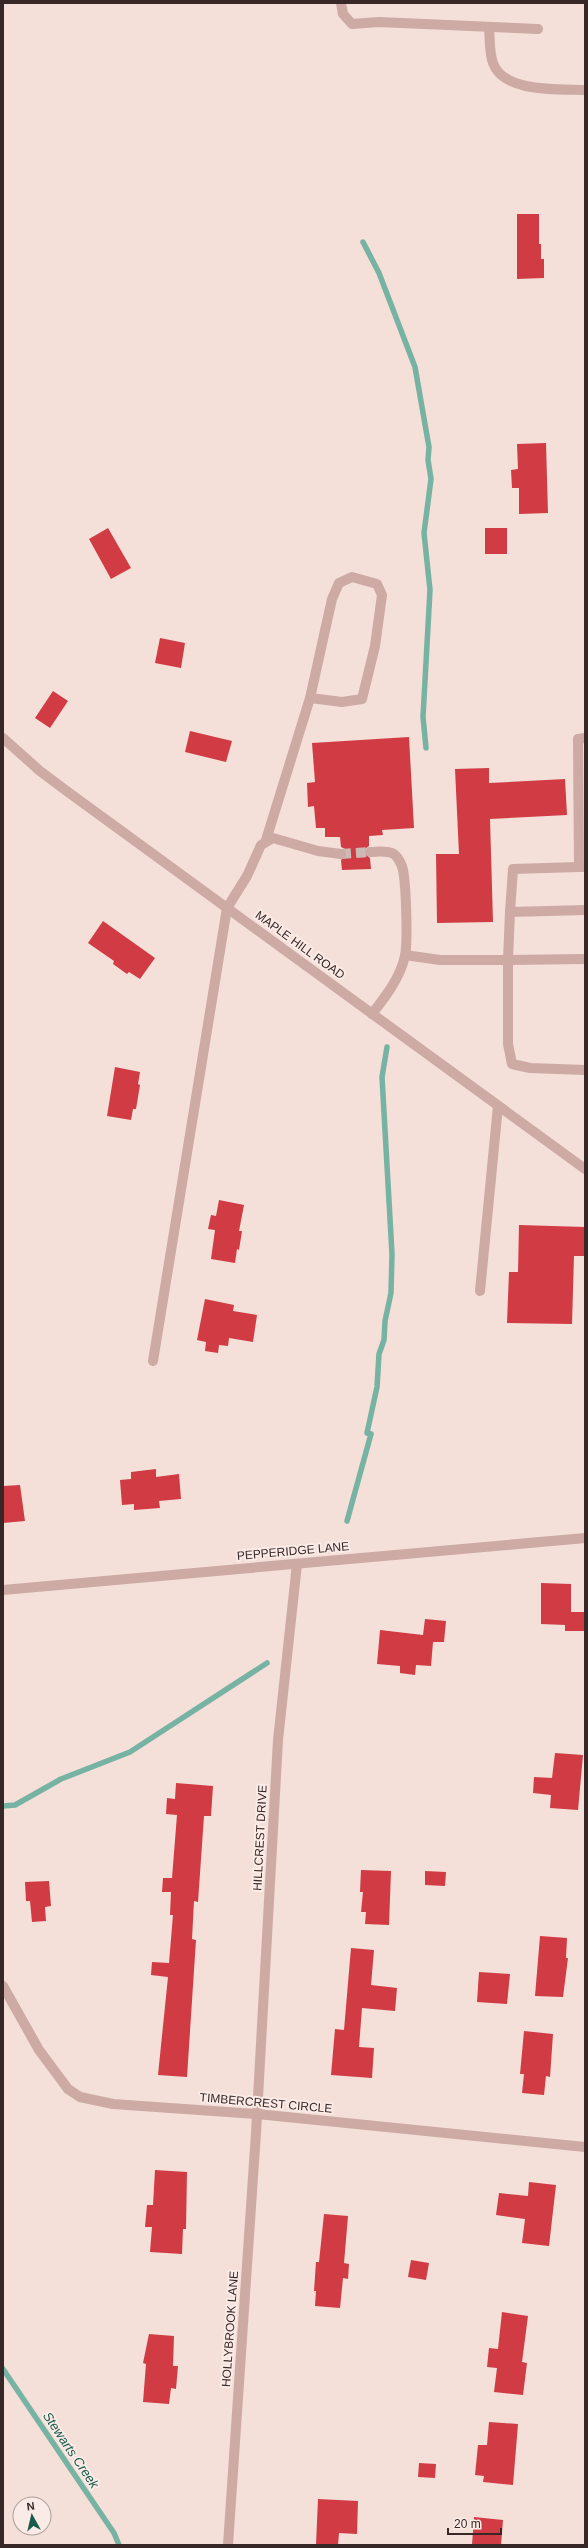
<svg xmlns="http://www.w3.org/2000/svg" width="588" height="2548" font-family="Helvetica,sans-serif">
<rect width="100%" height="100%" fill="#f4dfd9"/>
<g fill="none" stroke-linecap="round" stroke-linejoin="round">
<g stroke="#76b3a3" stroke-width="5.5">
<path d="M363,242L379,273L415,367L429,447L428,460L431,479L424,533L430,590L423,717L426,748"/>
<path d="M347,1521L371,1434L367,1433L377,1387L379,1354L384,1340L385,1321L391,1293L392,1254L382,1077L387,1047"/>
<path d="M3,1806L15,1805L61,1779L130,1752L267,1663"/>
<path d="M3,2369L114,2533L119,2545"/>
</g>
</g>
<g fill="#d03b44">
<path d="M517,214H539V244H541V259H544V278L517,279Z"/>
<path d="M546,443L548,513L519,514V488H512L511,470L518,469L517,444Z"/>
<path d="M108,528L131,568L111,579L89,539Z"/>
<rect x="485" y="528" width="22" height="26"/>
<path d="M160,638L185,643L181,668L155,663Z"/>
<path d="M53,691L68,701L50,728L35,718Z"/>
<path d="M190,731L232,741L226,762L185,752Z"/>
<path d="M409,737L414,828L382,830L383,835L369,836V846L365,849L364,853L370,858L371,869L342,870L341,860L347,854L345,849L341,847L340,837H325V828H316L314,806L308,807L307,783L315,782L312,743Z"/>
<path d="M489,768V783L565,779L567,815L490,819L493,922L437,923L436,854H459L455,769Z"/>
<path d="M103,921L155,958L140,979L129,972L127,974L113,964L114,961L88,943Z"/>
<path d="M115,1067L140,1072L138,1084L140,1085L136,1109H133L131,1120L107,1116Z"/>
<path d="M219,1200L244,1205L239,1231H242L239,1250L237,1249L235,1263L211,1259L215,1230L208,1229L211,1215L216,1216Z"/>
<path d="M519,1225L585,1227V1256H574L572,1324L507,1323L509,1272H518Z"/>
<path d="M205,1299L234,1305L233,1311L257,1315L253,1342L229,1338L228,1346L219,1345L218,1353L205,1351L206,1342L197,1340Z"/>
<path d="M156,1469V1477L179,1474L181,1499L159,1501L160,1508L134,1510V1504L122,1505L120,1480L131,1479V1472Z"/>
<path d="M20,1485L25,1521L3,1523V1486Z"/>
<path d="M541,1583L571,1584V1612H585V1631H565V1625L541,1624Z"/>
<path d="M425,1619L446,1621L444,1642H433L431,1666L416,1665L415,1675L400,1673V1666L377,1664L380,1630L423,1635Z"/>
<path d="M555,1753L583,1755L578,1810L550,1808L551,1795L533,1793L534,1777L552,1778Z"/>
<path d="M176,1783L213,1786L211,1816H204L198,1902L194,1901L192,1939L196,1940L187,2077L158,2075L168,1977L151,1975L152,1962L169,1963L173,1915H170L171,1892H162L163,1878H172L177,1815L166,1814L167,1798L175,1799Z"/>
<path d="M361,1870L391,1871L389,1925L365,1924L366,1912H361L363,1892H360Z"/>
<path d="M425,1871L446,1872L445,1886L425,1885Z"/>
<path d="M49,1881L51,1906L45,1907L46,1921L32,1922L30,1901H26L25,1882Z"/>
<path d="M540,1936L567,1938L566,1958H568L563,1997L535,1996Z"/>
<path d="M351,1948L374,1950L371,1985L397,1988L395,2011L362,2008L359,2047L374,2048L372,2078L331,2075L335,2029L344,2030Z"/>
<path d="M479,1972L510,1974L507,2004L477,2002Z"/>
<path d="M524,2031L553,2034L550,2077L546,2076L544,2095L522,2093L524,2074H520Z"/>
<path d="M155,2170L187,2172L186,2229H183L182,2254L150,2252L152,2227H145L147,2205H153Z"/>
<path d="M529,2182L556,2185L549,2246L522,2243L525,2219L496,2215L499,2193L528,2196Z"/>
<path d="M324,2214L348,2216L344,2263L349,2264L348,2279L343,2278L340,2308L315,2306L316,2291H314L316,2262H319Z"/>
<path d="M411,2260L429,2263L426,2280L408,2277Z"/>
<path d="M502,2312L528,2316L522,2362L527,2363L523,2395L494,2392L497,2368L487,2367L489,2348L498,2349Z"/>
<path d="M149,2334L174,2336L173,2366H178L176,2389L171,2388L169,2404L143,2402L146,2364L143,2363Z"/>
<path d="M489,2422L518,2424L513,2485L483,2482L484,2476L475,2475L478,2445H487Z"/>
<path d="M419,2463L436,2464L435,2478L418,2477Z"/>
<path d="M318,2499L358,2501L357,2534L339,2533L338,2545H316Z"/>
<path d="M474,2517L503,2520L501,2545H472Z"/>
</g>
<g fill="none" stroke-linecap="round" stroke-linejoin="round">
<path stroke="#cebab5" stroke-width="10" stroke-dasharray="10 5" stroke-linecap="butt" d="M341,854L370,852"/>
<g stroke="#cdaaa4" stroke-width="10">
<path d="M341,3L343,14L352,24L379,22L538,29"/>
<path d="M489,27C490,39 489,52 493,63C503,93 560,89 585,90"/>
<path d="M3,738L40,771L68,792L585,1169"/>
<path d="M585,738L578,739L579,867H585"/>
<path d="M266,840L310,698L332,599L339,583L352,577L377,584L382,595L375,646L362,699L342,702L310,698"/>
<path d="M370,852C377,852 387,850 394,854C398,857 402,865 403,870C406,885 408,941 405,956C400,978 386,996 372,1014"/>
<path d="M510,912L513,869L579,867"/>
<path d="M405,955L440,960H508L510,912L585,910"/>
<path d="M585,959L508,960V1044L512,1064L530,1068L585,1070"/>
<path d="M480,1291L498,1106"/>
<path d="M153,1361L227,908L247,876L261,845L273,838L318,851L341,854"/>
<path d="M3,1590L585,1538"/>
<path d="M3,1986L39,2050L68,2089L80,2097L113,2104L257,2114L585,2147"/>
<path d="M228,2545L256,2133L278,1740L297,1564"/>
</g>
</g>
<g text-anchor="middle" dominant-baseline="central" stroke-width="4" stroke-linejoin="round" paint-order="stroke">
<g font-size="12" fill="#372726" stroke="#fbebe6">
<text transform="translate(300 945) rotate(36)">MAPLE HILL ROAD</text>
<text transform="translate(293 1551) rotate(-5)">PEPPERIDGE LANE</text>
<text transform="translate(260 1838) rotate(-87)">HILLCREST DRIVE</text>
<text transform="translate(266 2103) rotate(5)">TIMBERCREST CIRCLE</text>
<text transform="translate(230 2329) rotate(-86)">HOLLYBROOK LANE</text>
</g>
<g font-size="13" font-style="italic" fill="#185c4c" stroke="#fbebe6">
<text transform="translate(71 2450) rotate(56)">Stewarts Creek</text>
</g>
</g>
<rect width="588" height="2548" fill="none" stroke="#372726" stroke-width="8"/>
<g transform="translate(32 2516) rotate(352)"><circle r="19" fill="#fbebe6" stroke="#ad9d99"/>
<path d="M0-3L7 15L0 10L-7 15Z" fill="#185c4c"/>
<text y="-6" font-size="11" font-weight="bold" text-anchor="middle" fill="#372726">N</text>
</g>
<path d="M448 2528v6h53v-6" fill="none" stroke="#372726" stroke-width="2"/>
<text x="454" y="2528" font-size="12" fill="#372726" stroke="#fbebe6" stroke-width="3" paint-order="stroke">20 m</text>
</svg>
